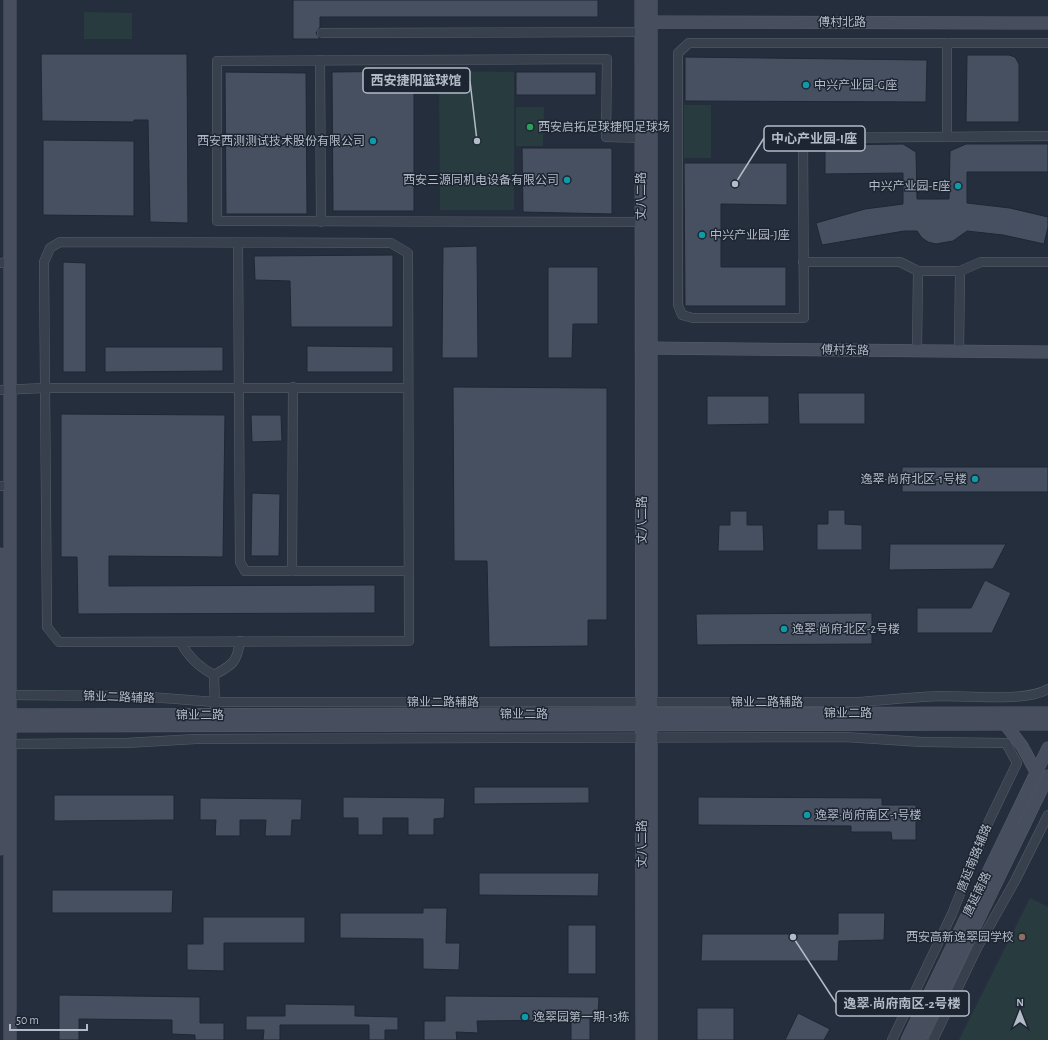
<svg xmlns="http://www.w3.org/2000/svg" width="1048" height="1040" font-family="'Alegreya Sans','Noto Sans SC',sans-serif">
<rect width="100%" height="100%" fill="#252e3c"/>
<g fill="#283c3f">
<path d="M84,12L132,13V39H84Z"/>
<path d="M439,71L514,72V210H440Z"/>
<rect x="684" y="105" width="27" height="53"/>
<path d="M516,107H544L543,146H516Z"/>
<path d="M1030,898L1048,907V1040H959Z"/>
</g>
<g fill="#465060" stroke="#1f2734">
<path d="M293,0H598V17H320V27L316,33L320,39H293Z"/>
<path d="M41,54H187L188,223L150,222L148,120H134V122L42,121Z"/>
<path d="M967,55H1009L1015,57L1019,64V122H966Z"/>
<path d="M685,57L927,60L926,102L685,101Z"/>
<path d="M414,71V211H333L332,72Z"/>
<path d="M225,72L306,73L307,214H226Z"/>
<rect x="516" y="72" width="80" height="23"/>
<path d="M43,140L134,141V216L43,215Z"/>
<path d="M903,144L916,152L917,199H949L950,151L966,144H1048V172H967V203L1010,208L1048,217V227L1044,244L1003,235L967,231L953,241L936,244L928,242L922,238L917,231H904L822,245L816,223L865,209L903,204V173L825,174V145Z"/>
<path d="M522,148H612V214L523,212Z"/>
<path d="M684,163H787V205L721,204V267H786V306H685Z"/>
<path d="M477,246L478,358H442L443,247Z"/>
<path d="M393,255V327H291L290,281L255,280L254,256Z"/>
<path d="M63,262L86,263V372H63Z"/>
<path d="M548,267H598V324H573L572,358H548Z"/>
<path d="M307,346L393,347V372H307Z"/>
<path d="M105,347H223V371L105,372Z"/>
<path d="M453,387L607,388V620H588V646L489,647L487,561H454Z"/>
<path d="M798,393H865V424H799Z"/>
<path d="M707,396H769V424L707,425Z"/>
<path d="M61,414L225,415L223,557L109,556V586L375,585V613L78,614L77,557H61Z"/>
<path d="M251,415H281L282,441L252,442Z"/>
<rect x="902" y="467" width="146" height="25"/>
<path d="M252,493L280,494L279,556H251Z"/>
<path d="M828,510H845V524L862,525V550H817V524H828Z"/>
<path d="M730,511H747V525H763L764,551H718L719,525H730Z"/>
<path d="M890,544H1006L993,569L889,570Z"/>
<path d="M985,580L1011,593L992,633H917V608H971Z"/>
<path d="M872,613V644L697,645L696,614Z"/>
<path d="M474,787H589V803L474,804Z"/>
<path d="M54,795H174V820L54,821Z"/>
<path d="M343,797L445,798L444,818L434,819V835H408V818H383V835H358V818H343Z"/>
<path d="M698,797L882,798V805H916V840H892L891,832H851V826L698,825Z"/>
<path d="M200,798L302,799L301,820H292L291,836H265L266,820H240V836H215L216,820H200Z"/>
<path d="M479,873H599L598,896L479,895Z"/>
<path d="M52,890H173L172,913H52Z"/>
<path d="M423,908H447L446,943H460L459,970L423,969V939L340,938V913H423Z"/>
<path d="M838,913H885L884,940L839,941L838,961H701L702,934H838Z"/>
<path d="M203,917H305V943H224V971L187,970V944H203Z"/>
<rect x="568" y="925" width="28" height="49"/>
<path d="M59,995L200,997V1023H224V1040H195V1035L172,1034V1020L79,1019V1040H59Z"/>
<path d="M445,996L599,997L598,1015H590V1040H571V1020L477,1021L478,1033L456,1032L457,1040H424V1021H445Z"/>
<path d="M285,1004L355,1005V1016L398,1017V1030H385V1040H369V1025H280V1040H263L264,1030H246V1016H285Z"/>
<rect x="697" y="1008" width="37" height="32"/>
<path d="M798,1013L830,1029L824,1040H785Z"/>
</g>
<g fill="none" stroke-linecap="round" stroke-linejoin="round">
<g stroke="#565e6b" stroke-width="10">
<g id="street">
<path d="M322,33L641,32"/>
<path d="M947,43V137"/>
<path d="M1048,43H689L678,53V305L682,315L693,318H804L803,138L1048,136"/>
<path d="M320,60L321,222"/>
<path d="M646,138L606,137L607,59L217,61V221L647,222"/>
<path d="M60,242L391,243L408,253L409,641L59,642L47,627L44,262L50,248Z"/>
<path d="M238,243L240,562L245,571H408"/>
<path d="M803,262H900L918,271H960L981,262H1048"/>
<path d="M0,263L10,262"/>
<path d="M917,350L918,271"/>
<path d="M959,351L960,271"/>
<path d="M0,390L44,388H407"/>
<path d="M0,486H10"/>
<path d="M292,571L293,387"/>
<path d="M181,643C189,658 199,667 214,675"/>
<path d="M214,675L215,708"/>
<path d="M214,675C232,665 237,663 240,641"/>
<path d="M5,695L137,696L215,702H858C886,700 914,697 941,696C968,696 1027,702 1048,689"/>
<path d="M5,744L126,743L196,739L845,737L922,742L1006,743L1017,763L989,821L952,914L892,1040"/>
<path d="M933,1040L977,948L1015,881L1048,815"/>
</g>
</g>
<g stroke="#565e6b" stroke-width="13">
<g id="secondary">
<path d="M10,0V1040"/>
<path d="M641,0L642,1040"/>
<path d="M651,0V1040"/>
<path d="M646,28L651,22L1048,23"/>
<path d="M645,348L1048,352"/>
<path d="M0,554V849"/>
<path d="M0,715L1048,713"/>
<path d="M1005,724L1022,746L1036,772"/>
<path d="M0,726L1048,724"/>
<path d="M907,1040L1048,748"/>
<path d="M920,1040L1048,776"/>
</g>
</g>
<use href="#street" stroke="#38404d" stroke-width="9"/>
<use href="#secondary" stroke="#474f5f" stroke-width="12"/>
</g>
<g fill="#0f9aa8" stroke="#1d2532" stroke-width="1.5">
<circle cx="806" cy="85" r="4"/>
<circle cx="373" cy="141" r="4"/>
<circle cx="567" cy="180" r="4"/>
<circle cx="958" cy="186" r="4"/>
<circle cx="702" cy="235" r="4"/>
<circle cx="975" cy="479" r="4"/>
<circle cx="784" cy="629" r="4"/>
<circle cx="807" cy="815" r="4"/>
<circle cx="525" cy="1017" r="4"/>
</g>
<circle fill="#2e9e5b" stroke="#1d2532" stroke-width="1.5" cx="530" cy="127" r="4"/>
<circle fill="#8d6e63" stroke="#1d2532" stroke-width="1.5" cx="1022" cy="937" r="4"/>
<g text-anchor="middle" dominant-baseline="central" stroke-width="3" stroke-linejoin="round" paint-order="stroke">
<g font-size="12" fill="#b4bbc8" stroke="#1d2532">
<text x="842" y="22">傅村北路</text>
<text transform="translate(641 196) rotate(-90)">丈八二路</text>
<text transform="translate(845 350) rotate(1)">傅村东路</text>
<text transform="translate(642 520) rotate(-90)">丈八二路</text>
<text transform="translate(119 697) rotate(2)">锦业二路辅路</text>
<text x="443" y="702">锦业二路辅路</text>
<text x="767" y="702">锦业二路辅路</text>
<text x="848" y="713">锦业二路</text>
<text x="524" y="714">锦业二路</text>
<text x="200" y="715">锦业二路</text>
<text transform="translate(642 844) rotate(-90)">丈八二路</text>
<text transform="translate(974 858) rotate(-68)">唐延南路辅路</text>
<text transform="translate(977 894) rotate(-64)">唐延南路</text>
</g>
<g font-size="12" fill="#b4bbc8" stroke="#1d2532" text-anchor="start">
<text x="814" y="85">中兴产业园-G座</text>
<text x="538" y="127">西安启拓足球捷阳足球场</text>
<text x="365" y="141" text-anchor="end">西安西测测试技术股份有限公司</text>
<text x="559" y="180" text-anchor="end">西安三源同机电设备有限公司</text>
<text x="950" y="186" text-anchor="end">中兴产业园-E座</text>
<text x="710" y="235">中兴产业园-J座</text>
<text x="967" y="479" text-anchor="end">逸翠·尚府北区-1号楼</text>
<text x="792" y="629">逸翠·尚府北区-2号楼</text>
<text x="815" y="815">逸翠·尚府南区-1号楼</text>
<text x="1014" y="937" text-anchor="end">西安高新逸翠园学校</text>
<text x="533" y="1017">逸翠园第一期-13栋</text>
</g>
</g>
<path fill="none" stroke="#b4bbc8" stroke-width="1.5" d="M477 141L470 81M735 184L764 138M793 937L836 1003"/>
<g fill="#b4bbc8" stroke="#1d2532" stroke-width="1.5">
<circle cx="477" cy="141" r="4"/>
<circle cx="735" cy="184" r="4"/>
<circle cx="793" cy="937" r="4"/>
</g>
<g fill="#1d2532" stroke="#b4bbc8" stroke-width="1.5">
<rect x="363" y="68" width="107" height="25" rx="4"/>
<rect x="764" y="126" width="101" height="25" rx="4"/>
<rect x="836" y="991" width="133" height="25" rx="4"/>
</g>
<g font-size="13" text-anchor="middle" font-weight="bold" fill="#b4bbc8">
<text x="416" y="85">西安捷阳篮球馆</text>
<text x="814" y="143">中心产业园-I座</text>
<text x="902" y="1008">逸翠·尚府南区-2号楼</text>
</g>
<g transform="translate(1020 1012)" stroke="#1d2532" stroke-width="3" paint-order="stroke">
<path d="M0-3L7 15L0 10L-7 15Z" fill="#b4bbc8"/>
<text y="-6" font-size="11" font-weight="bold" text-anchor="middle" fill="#b4bbc8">N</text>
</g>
<path d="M10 1024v6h77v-6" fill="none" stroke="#b4bbc8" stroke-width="2"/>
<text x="16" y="1024" font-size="12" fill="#b4bbc8" stroke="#1d2532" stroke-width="3" paint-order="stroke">50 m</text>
</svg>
